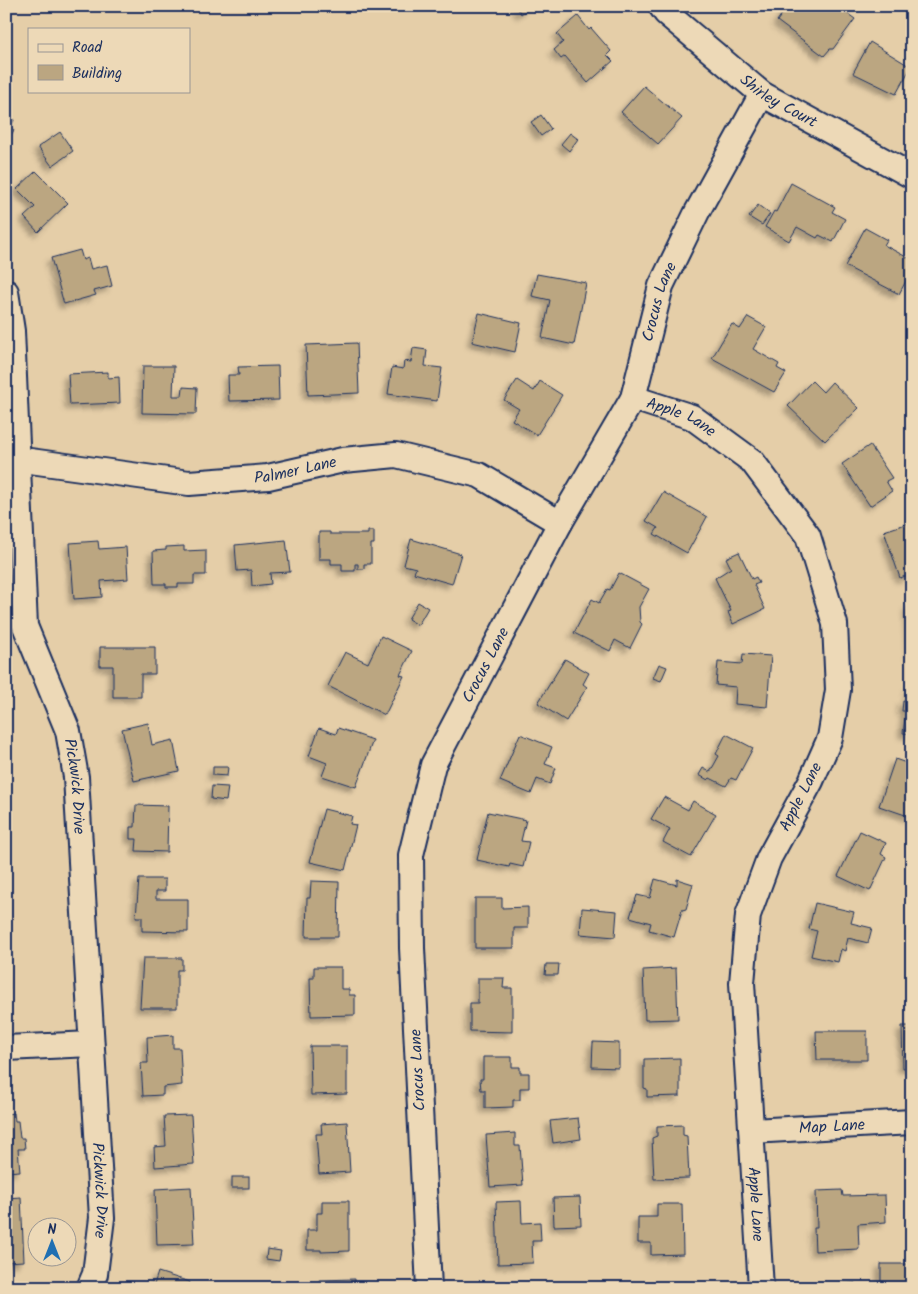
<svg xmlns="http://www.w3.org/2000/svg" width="918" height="1294" font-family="Kalam,sans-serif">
<defs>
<filter id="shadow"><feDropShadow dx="-4.5" dy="4.5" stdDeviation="2.5" flood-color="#0004"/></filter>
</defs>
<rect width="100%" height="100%" fill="#e5cea8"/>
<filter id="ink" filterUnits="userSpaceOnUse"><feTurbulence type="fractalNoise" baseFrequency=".02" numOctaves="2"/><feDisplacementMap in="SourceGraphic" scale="10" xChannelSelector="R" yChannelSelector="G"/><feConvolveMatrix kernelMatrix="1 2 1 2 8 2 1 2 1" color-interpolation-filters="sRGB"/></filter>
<g filter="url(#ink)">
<g fill="#bba681" stroke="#1b2f5e" filter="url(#shadow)">
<path d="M516,6H532L521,14Z"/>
<path d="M788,6H837L855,19L833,49H830L824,56L777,21Z"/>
<path d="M578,16L589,30L591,28L611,51L607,55L613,61L588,83L565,56L561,59L554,50L563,42L557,34Z"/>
<path d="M870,42L911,67L896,94L853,73Z"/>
<path d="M644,86L682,118L658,144L621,112Z"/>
<path d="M6,115L14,120L10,128L14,130L6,144Z"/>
<path d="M541,115L551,129L541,136L531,122Z"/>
<path d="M60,132L73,151L52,166L38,147Z"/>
<path d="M570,133L578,139L569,151L561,144Z"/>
<path d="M36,171L68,203L38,232L24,217L35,207L17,189Z"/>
<path d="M791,183L835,207L832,212L845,219L833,242L819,235L817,238L797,227L789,241L765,227L774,211L776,212Z"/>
<path d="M758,205L770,214L762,225L749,217Z"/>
<path d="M865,228L887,240L884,245L912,260V270L899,294L845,266Z"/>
<path d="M80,250L83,260L88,258L91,269L107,265L112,286L94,291L96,295L64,304L51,258Z"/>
<path d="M537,274L586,283L574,345L542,338L550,300L532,296Z"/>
<path d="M479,313L521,323L515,352L472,342Z"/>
<path d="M748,317L766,327L753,349L779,364L777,368L786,373L774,392L712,358L732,324L740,329Z"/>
<path d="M357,343L359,393L308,395L306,345Z"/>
<path d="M413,348L427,350L425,366L442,368L437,401L388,394L392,367L403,369L404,361L411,362Z"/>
<path d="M143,366H174L173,396H182L183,387L197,388L196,414L142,413Z"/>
<path d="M278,366L279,400L229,401L228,375H239L238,367Z"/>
<path d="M108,372V378L119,377L120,403L70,405L68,374Z"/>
<path d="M517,380L534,391L540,381L562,395L537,435L512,420L519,409L504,400Z"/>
<path d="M812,381L823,392L832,382L859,408L825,441L788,406Z"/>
<path d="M870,445L892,478L886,481L892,491L870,506L842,464Z"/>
<path d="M663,492L707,517L687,553L654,534L658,528L646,521Z"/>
<path d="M912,522V574L900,578L884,531Z"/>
<path d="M368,531H374V544H371V564H364V569H358V564H355V571H342V564H331V559H319V532H330V534H368Z"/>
<path d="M411,539L461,554L452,584L414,573L416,568L404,565Z"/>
<path d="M286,540L290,572L270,573L271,584L252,586L251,570L237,571L235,545Z"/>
<path d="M98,541L99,549L126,547L128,579L101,581L102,597L74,599L70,543Z"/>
<path d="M184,546V551L206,550V575H194V584H178V587H166V584H154L153,551L166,550V547Z"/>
<path d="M739,552L752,579L756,577L759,583L754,585L765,609L733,624L728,612L731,611L715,578L731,568L726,558Z"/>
<path d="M619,573L649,589L639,607L640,622L642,624L630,648L615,640L610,651L574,633L592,599L599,603L607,589L610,590Z"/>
<path d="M418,602L428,608L418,625L408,619Z"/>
<path d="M908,606H912V655H911Z"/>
<path d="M381,636L412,651L400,675L404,676L385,715L328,686L345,652L368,663Z"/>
<path d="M100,647H155V674H141V697H113V666H100Z"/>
<path d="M743,654L771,656L767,707L735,704L736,687L716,685L718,662L742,664Z"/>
<path d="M565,659L589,673L583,684L587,687L566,721L538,703Z"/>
<path d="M659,664L667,667L661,681L653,678Z"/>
<path d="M910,686L912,687V734L903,733L906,711H902L903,701L908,702Z"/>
<path d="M148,723L152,745L173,740L179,771L134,781L122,729Z"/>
<path d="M319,728L336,734L338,728L373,740L356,787L322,776L327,763L309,756Z"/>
<path d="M520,734L552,747L545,764L556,768L550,784L537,779L531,794L500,781Z"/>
<path d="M726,734L753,748L736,780L731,778L726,786L710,778L708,780L699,775L703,768L710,772L719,756L716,754Z"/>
<path d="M895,759L912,765L911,817L879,806Z"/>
<path d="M213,767H228L227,776L213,775Z"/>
<path d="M212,786L228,787L226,801L211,799Z"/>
<path d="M664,797L688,810L693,801L716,814L691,857L663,842L670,829L651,819Z"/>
<path d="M136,805L168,806L167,852L136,851L137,839H130V827H135Z"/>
<path d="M324,809L352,816L350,824L356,825L345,870L310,862Z"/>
<path d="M488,812L526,820L521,841L529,842L523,867L510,864L509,867L477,860Z"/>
<path d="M860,831L886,843L881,854L886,857L870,891L838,876Z"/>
<rect x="6" y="860" width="2" height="13"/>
<path d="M139,879H165V891H156V899H188V932L142,931V917H136Z"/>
<path d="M655,879L677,885V879L693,884L686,909L682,910L674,937L649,930L651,923L630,917L637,895L650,898Z"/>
<path d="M311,881L339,882L338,937H306L307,898H310Z"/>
<path d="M475,898H502V908L528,907V928H514V948H475Z"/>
<path d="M815,903L854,912L851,923L872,928L868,943L848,938L845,951L841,949L838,962L811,956L817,931L809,929Z"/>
<path d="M582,908L617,911L615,937L580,934Z"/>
<path d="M6,955H8L9,990H6Z"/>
<path d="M143,958H182V970H177V1008H140Z"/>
<path d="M546,964H559L558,975H545Z"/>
<path d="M314,967H341V989H349V995H355V1015L311,1016L310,978H314Z"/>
<path d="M676,968L678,1019L645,1020L643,970Z"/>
<path d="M478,978H504L503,988H512V1032L470,1031V1003H478Z"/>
<path d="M902,1026H912V1067L903,1068Z"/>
<path d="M816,1031H867V1060H817Z"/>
<path d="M173,1035V1048H180L182,1085L163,1087V1095L143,1096L141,1063H148L147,1037Z"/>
<path d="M593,1042L619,1043V1068L592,1067Z"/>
<path d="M310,1046H347V1094L311,1095Z"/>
<path d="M483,1057H512V1067H520V1073H529V1088H520V1100H513V1107L485,1108V1090H481L480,1079H483Z"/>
<path d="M680,1058V1096L647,1097V1089L644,1088V1059Z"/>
<path d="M14,1113L15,1121H18L20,1138H24L25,1149H18L20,1171L6,1172V1114Z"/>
<path d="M191,1115L194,1164L155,1167L154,1147L166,1146L164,1116Z"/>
<path d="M578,1118L581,1139L553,1143L550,1121Z"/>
<path d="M347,1122L350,1172L319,1174L316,1134H322L321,1124Z"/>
<path d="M683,1125V1135L687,1136L689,1178L654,1179L652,1138L657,1136V1126Z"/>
<path d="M515,1133V1146H520L523,1185L490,1187L486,1135Z"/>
<rect x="232" y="1177" width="17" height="11"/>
<path d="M191,1187L194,1244L157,1245L155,1189Z"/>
<path d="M842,1190L843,1196L885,1195L886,1222L858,1224L859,1249L815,1251L814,1228H817L816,1191Z"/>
<path d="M21,1197L24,1261L6,1262V1198Z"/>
<path d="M580,1197L581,1225L554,1226L553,1198Z"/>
<path d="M322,1201H349V1251L321,1252V1250H307V1230H317V1213H322Z"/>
<path d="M521,1201L522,1223L540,1222L541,1241H532L533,1263L498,1264L496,1202Z"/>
<path d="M657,1204H682L683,1254L651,1255V1243H638V1217H657Z"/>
<path d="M267,1249L281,1251L279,1261L266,1259Z"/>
<rect x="881" y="1264" width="28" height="24"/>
<path d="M158,1272L190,1282L188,1288H153Z"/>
<path d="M355,1279V1288H319V1280Z"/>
<path d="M687,1282V1288H650V1283Z"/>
<path d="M855,1283L856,1288H828L827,1285Z"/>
</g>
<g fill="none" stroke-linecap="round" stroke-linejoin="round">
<g stroke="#1b2f5e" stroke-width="28">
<g id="minor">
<path id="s1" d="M661,6L666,13L762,94L912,176"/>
<path id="s2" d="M6,292L12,331L25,626L68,731L76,777L102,1218L95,1274L89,1288"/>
<path id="s3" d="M633,398L692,417L752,461L808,536L835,624L838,690L830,738L811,781L769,858L748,915L742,983L761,1288"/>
<path id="s4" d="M16,459L189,483L268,477L343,460L396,455L479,475L560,523"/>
<path d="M6,1048L91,1044"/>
<path id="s5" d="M752,1131L912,1122"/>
<path id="s6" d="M429,1288L412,948L411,855L433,765L560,523L633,398L661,286L697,212L762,94"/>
</g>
</g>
<use href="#minor" stroke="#edd9b7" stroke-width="24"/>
</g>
</g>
<g text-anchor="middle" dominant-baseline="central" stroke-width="5" stroke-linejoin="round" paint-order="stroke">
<g font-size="16" fill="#1b2f5e" stroke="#edd9b7">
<text stroke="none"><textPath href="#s1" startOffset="152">Shirley Court</textPath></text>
<text stroke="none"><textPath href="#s6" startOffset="1044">Crocus Lane</textPath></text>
<text stroke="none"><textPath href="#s3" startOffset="52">Apple Lane</textPath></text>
<text stroke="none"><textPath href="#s4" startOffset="282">Palmer Lane</textPath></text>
<text stroke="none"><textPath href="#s6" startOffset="639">Crocus Lane</textPath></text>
<text stroke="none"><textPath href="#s2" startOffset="504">Pickwick Drive</textPath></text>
<text transform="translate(801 797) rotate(-63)">Apple Lane</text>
<text transform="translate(418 1070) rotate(-93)">Crocus Lane</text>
<text stroke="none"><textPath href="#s5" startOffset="80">Map Lane</textPath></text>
<text stroke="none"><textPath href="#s2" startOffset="909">Pickwick Drive</textPath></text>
<text stroke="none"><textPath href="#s3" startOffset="922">Apple Lane</textPath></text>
</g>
</g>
<rect width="918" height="1294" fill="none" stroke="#edd9b7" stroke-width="25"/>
<rect x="12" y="12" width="893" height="1269" fill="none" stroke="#1b2f5e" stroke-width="2" filter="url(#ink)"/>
<rect x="28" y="28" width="162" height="65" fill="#edd9b7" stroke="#999593"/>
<rect x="38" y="44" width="25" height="8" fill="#edd9b7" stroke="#999593"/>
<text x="72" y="52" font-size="15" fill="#1b2f5e">Road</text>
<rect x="38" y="65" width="25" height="15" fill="#bba681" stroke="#999593"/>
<text x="72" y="78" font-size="15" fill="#1b2f5e">Building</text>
<g transform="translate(52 1242)"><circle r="24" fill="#edd9b7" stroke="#999593"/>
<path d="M0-4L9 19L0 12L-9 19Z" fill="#1f6fb2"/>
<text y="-8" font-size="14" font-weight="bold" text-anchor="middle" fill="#1b2f5e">N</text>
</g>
</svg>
